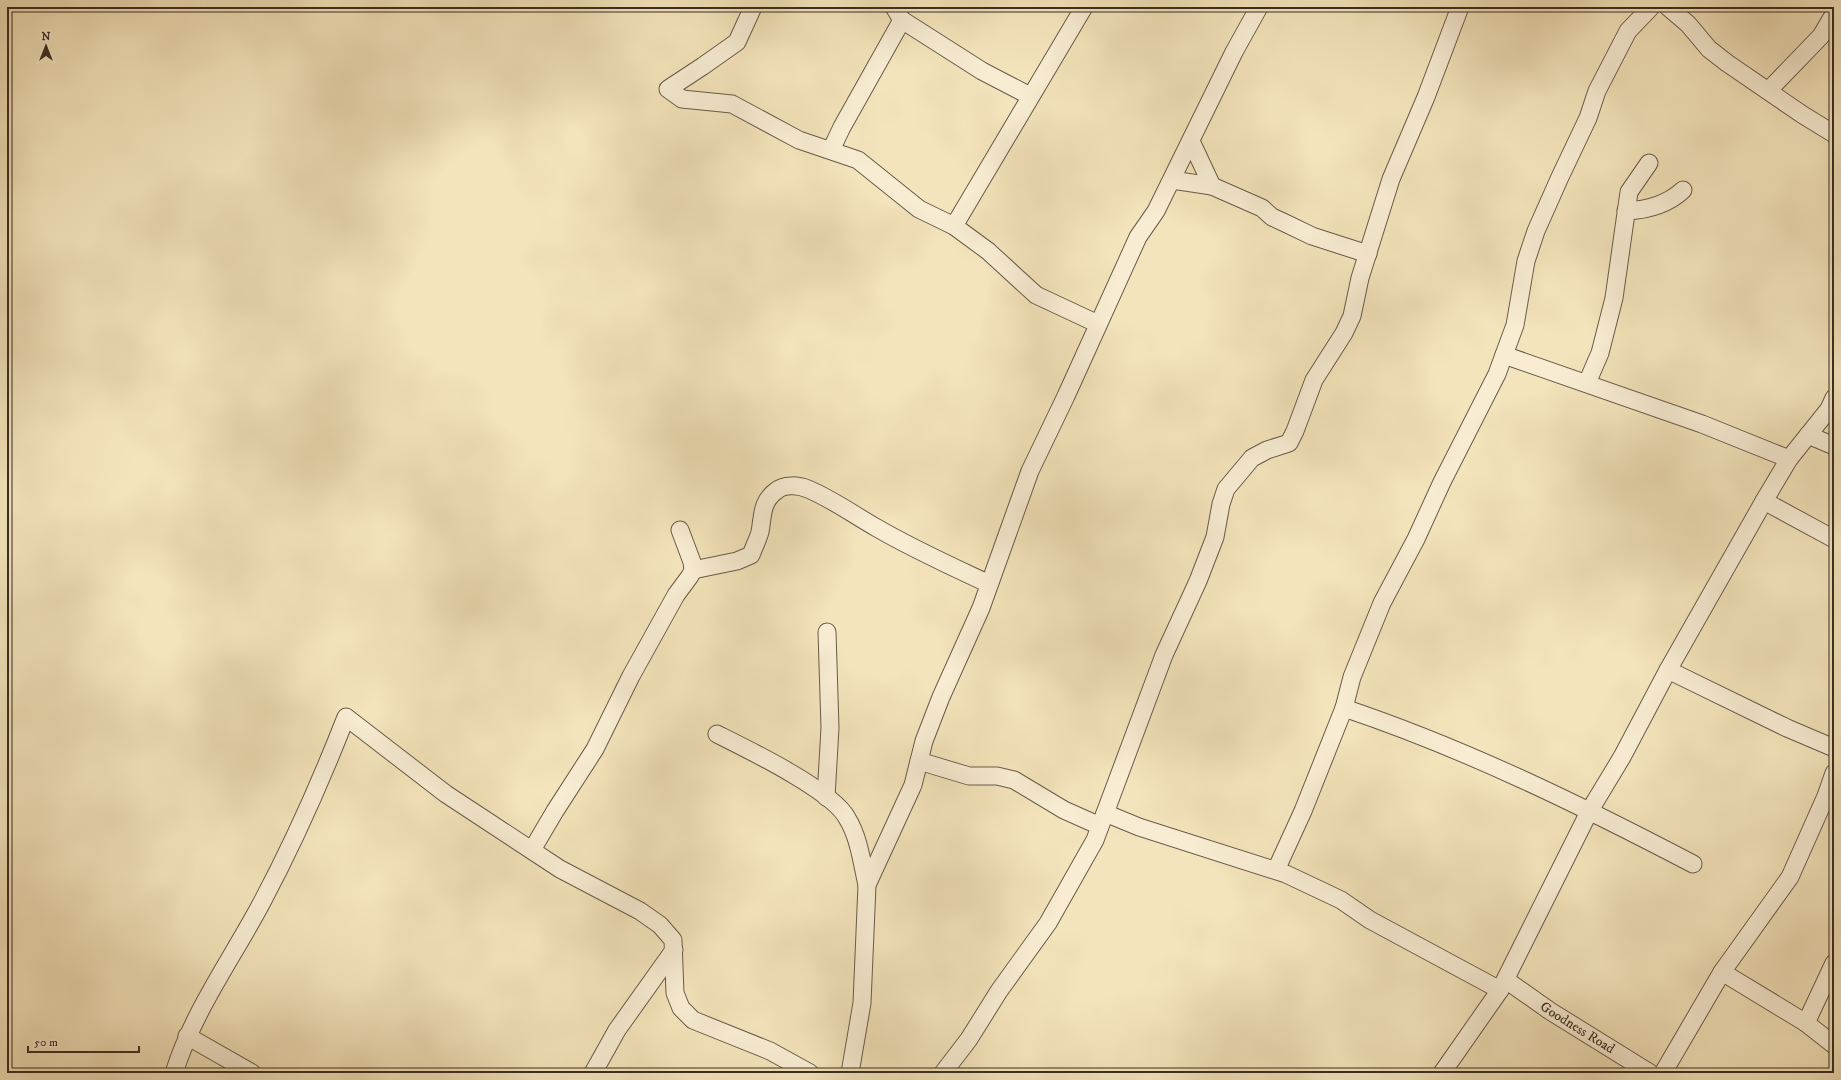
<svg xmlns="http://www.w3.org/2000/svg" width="1841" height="1080" font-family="'IM FELL DW Pica',serif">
<rect width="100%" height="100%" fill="#f4e4bb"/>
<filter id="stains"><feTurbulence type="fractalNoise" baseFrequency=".005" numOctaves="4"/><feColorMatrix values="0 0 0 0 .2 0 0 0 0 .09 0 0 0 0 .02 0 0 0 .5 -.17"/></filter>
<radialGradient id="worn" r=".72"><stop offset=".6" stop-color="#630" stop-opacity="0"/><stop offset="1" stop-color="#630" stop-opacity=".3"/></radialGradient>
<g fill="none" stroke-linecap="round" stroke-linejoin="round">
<g stroke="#685b4a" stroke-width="19">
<g id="street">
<path d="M753,7L737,42L703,66L668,89L682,99L732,104L799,140L858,160L919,209L954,226L988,251L1036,295L1098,324"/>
<path d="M894,7L902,20L982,71L1030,96"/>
<path d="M1668,7L1688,24L1709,49L1727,63L1803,115L1834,134"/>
<path d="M1768,91L1821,36L1834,14"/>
<path d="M1191,141L1212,186"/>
<path d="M831,150L842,127L902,20"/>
<path d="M1172,180L1212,186L1262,208L1272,217L1285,223L1312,236L1368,254"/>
<path d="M1626,211C1648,210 1667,205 1683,190"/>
<path d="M954,226L1084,7"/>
<path d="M1504,355L1702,424L1789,459"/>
<path d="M1587,383L1600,353L1614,298L1629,192L1649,163"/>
<path d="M1808,435L1834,446"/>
<path d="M1764,501L1834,539"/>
<path d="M693,570L737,561L751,555C754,547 758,539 760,532C763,516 761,502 776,491C784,484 798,485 808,489C832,499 854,515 877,528C913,549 951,566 989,584"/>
<path d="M1668,670L1787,728L1834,748"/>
<path d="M1344,708C1466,749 1580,805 1693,864"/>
<path d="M717,734C747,749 832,790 847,818C859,837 862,863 867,885"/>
<path d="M919,761L969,776H997L1014,780L1064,810L1100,826"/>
<path d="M826,797L830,728L827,632"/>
<path d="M1105,813L1139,827L1286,874L1341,900L1370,920L1500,990"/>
<path d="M532,850L555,811L595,749L631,676L676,595L690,576L693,570L692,562L680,530"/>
<path d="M1276,870L1303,811L1344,708L1352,677L1382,603L1416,539L1442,482L1497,374L1515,325L1526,261L1536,231L1560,177L1588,118L1597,91L1628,31L1651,7"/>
<path d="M1722,972L1806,1023L1834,1045"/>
<path id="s1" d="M1506,980L1550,1011L1650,1073"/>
<path d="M1806,1023L1834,963"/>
<path d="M187,1036L252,1073"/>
<path d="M174,1073C193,1012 231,960 261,904C293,844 321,781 346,717L446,794L560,869L640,911L660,925L673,940L675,993L681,1008L693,1020L770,1051L810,1073"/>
<path d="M593,1073L617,1030L674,950"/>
<path d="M850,1073L862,1003L867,885L913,785L924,741L941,697L981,608L1030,471L1066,396L1138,237L1156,211L1234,52L1259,7"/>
<path d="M943,1073L969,1039L999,991L1048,923L1095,840L1164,655L1198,581L1215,537L1221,504L1226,489L1252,458L1267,450L1289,443L1295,431L1314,380L1344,333L1352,316L1360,278L1391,179L1426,97L1460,7"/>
<path d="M1442,1073L1500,990L1590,810L1622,757L1668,670L1764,501L1789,459L1829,409L1834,398"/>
<path d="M1663,1073L1722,972L1790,877L1826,796L1834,773"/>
</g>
</g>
<use href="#street" stroke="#f8edd3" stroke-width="17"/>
</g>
<g text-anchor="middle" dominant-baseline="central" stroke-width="3" stroke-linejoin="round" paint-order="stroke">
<g font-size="14" fill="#392d24" stroke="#f8edd3">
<text stroke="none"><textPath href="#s1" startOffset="86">Goodness Road</textPath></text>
</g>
</g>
<rect width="1841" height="1080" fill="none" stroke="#f4e4bb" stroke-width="24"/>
<rect x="8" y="8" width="1825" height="1064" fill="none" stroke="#392d24" stroke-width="2"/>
<rect x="12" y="12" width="1817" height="1056" fill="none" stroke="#392d24"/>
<g transform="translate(46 46)" stroke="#f8edd3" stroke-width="3" paint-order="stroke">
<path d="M0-3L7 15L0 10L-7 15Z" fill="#392d24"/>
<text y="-6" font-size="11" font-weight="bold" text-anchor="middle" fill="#392d24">N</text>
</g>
<path d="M28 1046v6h111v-6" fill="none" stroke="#392d24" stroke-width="2"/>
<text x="34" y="1046" font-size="12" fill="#392d24" stroke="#f8edd3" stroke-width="3" paint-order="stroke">50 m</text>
<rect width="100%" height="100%" filter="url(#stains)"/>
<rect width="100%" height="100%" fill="url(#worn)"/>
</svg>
